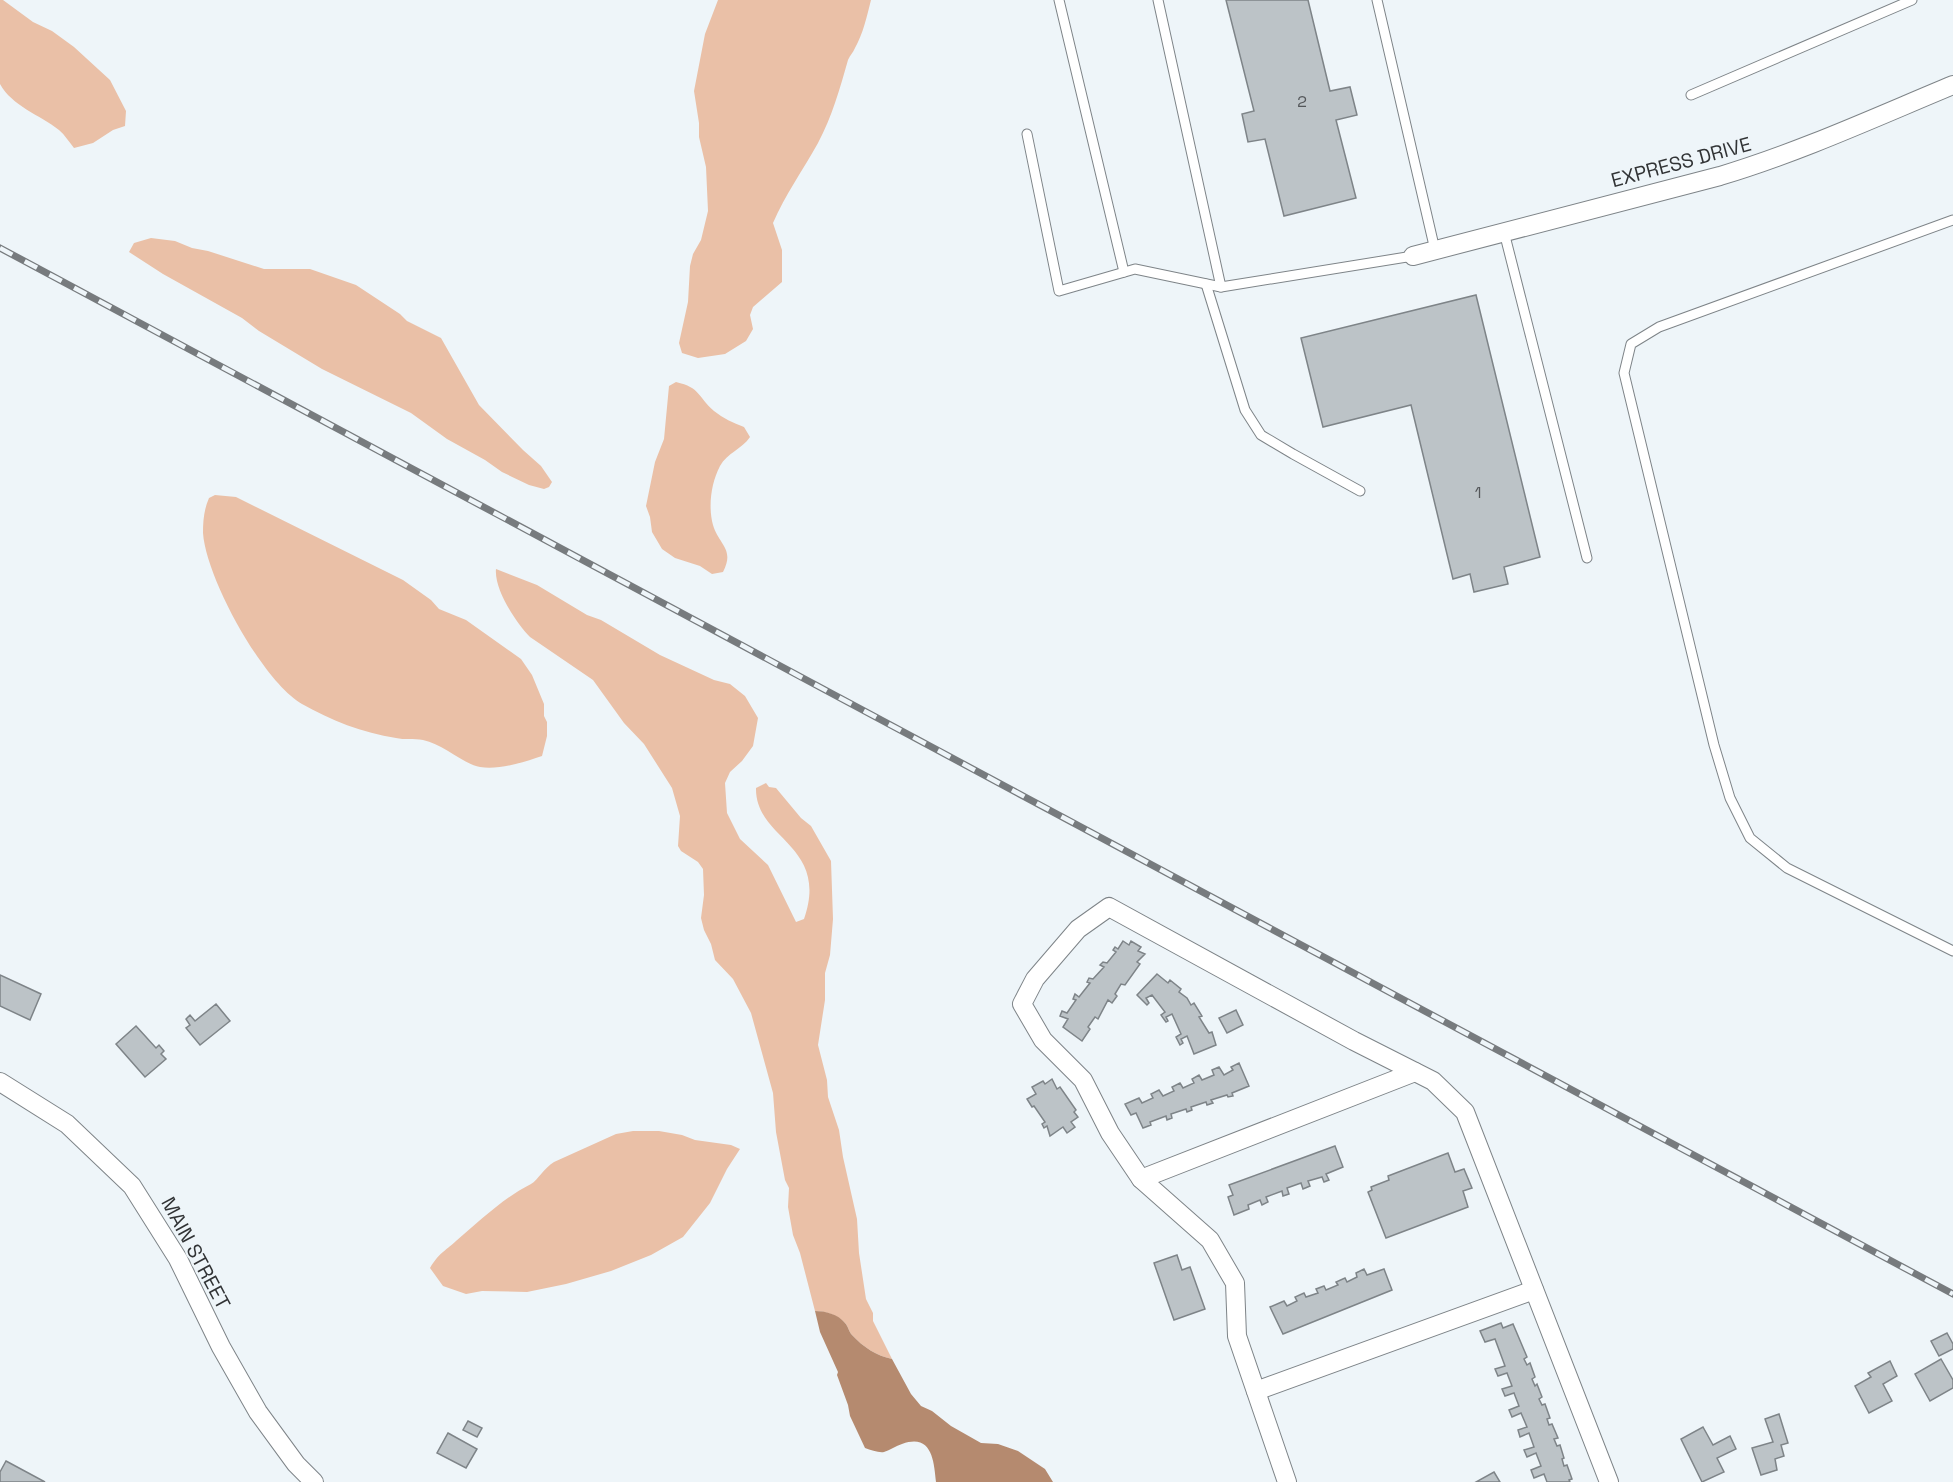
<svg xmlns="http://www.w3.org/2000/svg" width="1953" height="1482" font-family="'Space Grotesk',sans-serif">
<rect width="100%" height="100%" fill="#eef5f9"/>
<g fill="#eac0a7">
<path d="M0,0H3L33,22L52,31L74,47L110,80L126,111L125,126L113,130L93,143L74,148C69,142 65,135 59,130C40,115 12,106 0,84Z"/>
<path d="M718,0H871C867,16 863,34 855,48C853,53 850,55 848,60C840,88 832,117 818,143C803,170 785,195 773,223L782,250V282L753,307L750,315L753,329L746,341L725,354L698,358L682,353L679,343L688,302L690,266L693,254L701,240L708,211L706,167L699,137V123L694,91L705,34Z"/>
<path d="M151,238L175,241L192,248L208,251L264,269H310L356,285L400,314L407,321L441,338L479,405L523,450L541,466L552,482L549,487L544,489L529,485L502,472L485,460L447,439L411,413L322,369L259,331L242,318L163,274L129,252L134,243Z"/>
<path d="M676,382C701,388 697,396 714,411C723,418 733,423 744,427L750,437C742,449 727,453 720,466C711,483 708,507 713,525C719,545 735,549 723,572L712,574L700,566L675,558L662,549L652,532L650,517L646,506L655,462L664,439L669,386Z"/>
<path d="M215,495L236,497L403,580L431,600L439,609L466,620L521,659L532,675L544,704V716L547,722V736L542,756C524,762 500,770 480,767C465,765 443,744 423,740C414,738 404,740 396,738C363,733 330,720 302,704C263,682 206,578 203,533C203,521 204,509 209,498Z"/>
<path d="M496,569L537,585L587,615L601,620L660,655L714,680L730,684L745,696L758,718L753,746L742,761L730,772L725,783L727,813L740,839L768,865L796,922L804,919C830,844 755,840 756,788L766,783L769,787L776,788L801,818L811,826L831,861L833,919L830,955L825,973V1000L818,1045L827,1080L828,1097L839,1130L843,1157L857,1219L859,1253L866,1299L873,1313V1321L892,1359C877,1356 863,1347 852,1335C849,1332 848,1326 845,1323C838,1315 825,1311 815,1311L800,1253L793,1235L788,1207L789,1188L785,1180L776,1132L773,1093L751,1013L733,979L715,960L711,944L704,930L701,918L704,895L703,869L698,862L681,851L678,846L680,816L672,788L644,744L624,723L593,680L530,637C516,623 494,589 496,569Z"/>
<path d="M633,1131H659L682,1135L695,1140L731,1145L740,1149L727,1169L710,1203L683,1237L651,1255L611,1271L566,1284L527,1292L482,1291L466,1294L443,1286L430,1268C439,1253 444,1252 456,1241C480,1221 503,1198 531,1184C538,1180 544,1168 554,1162L616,1134Z"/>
</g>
<path fill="#b58a6f" d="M815,1311C825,1311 838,1314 845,1323C848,1326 849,1332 852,1335C863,1347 877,1356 892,1359L911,1394L921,1406L932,1411L951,1426L981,1443L998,1444L1018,1451L1045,1469L1053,1482H936C934,1461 932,1433 902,1444C896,1446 890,1450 884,1452C879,1453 871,1450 865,1448L850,1416L848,1405L837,1375L838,1372L820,1332Z"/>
<g fill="#bcc3c7" stroke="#7e8488" stroke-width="1.5">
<path d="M1226,0H1308L1330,91L1350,87L1357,115L1336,120L1356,198L1284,216L1265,139L1248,142L1242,114L1254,111Z"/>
<path d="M1476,295L1540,557L1504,567L1508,584L1474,592L1470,574L1453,579L1411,405L1323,427L1301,338Z"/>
<path d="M1123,941L1129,945L1131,941L1141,947L1138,951L1145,954L1137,962L1140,964L1125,985L1121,984L1115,994L1117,996L1112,1003L1108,1000L1098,1019L1095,1017L1088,1027L1090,1029L1082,1041L1063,1027L1068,1019L1060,1016L1062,1011L1067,1013L1076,1000L1073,999L1075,994L1079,997L1090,983L1087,982L1089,978L1093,979L1104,967L1100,965L1103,962L1107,963L1116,952L1113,950L1115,947L1118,949Z"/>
<path d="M1157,974L1168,983L1170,980L1181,989L1179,992L1187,998L1191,1005L1194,1003L1202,1016L1199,1017L1209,1033L1212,1032L1216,1045L1194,1054L1187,1036L1181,1039L1183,1043L1180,1045L1176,1037L1181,1034L1172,1014L1166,1017L1168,1021L1166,1022L1161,1015L1165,1012L1152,995L1146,998L1149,1003L1147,1005L1137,995Z"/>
<path d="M0,975L41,994L30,1020L0,1006Z"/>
<path d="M216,1004L230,1021L200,1045L186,1028L190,1025L186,1019L190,1015L195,1021Z"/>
<path d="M1236,1010L1243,1025L1227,1033L1219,1018Z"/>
<path d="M136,1026L156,1048L159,1045L164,1051L161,1054L166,1059L145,1077L116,1044Z"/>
<path d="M1239,1063L1249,1086L1232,1093L1233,1096L1228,1097L1227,1095L1211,1100L1213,1103L1207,1105L1206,1102L1191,1107L1192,1110L1187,1112L1186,1109L1171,1114L1172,1118L1167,1120L1166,1116L1150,1122L1151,1125L1143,1128L1136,1113L1131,1115L1125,1104L1139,1098L1142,1103L1153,1098L1151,1094L1159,1090L1163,1096L1174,1091L1172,1087L1180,1083L1183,1088L1194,1083L1192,1079L1199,1075L1202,1080L1214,1075L1212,1070L1219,1067L1224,1075L1233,1070L1231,1067Z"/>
<path d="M1052,1079L1057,1089L1060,1087L1076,1110L1074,1112L1078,1117L1071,1122L1075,1127L1067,1133L1063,1127L1050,1136L1047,1126L1044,1128L1042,1124L1045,1122L1034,1106L1032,1107L1027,1099L1036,1094L1032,1087L1043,1081L1045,1084Z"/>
<path d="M1335,1146L1343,1167L1326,1174L1329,1180L1324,1182L1322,1177L1308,1181L1310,1186L1303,1189L1301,1183L1287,1188L1289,1194L1283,1196L1282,1191L1266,1197L1268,1202L1262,1205L1260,1200L1248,1205L1249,1209L1234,1215L1228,1197L1233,1195L1229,1185Z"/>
<path d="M1448,1153L1455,1172L1464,1169L1472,1188L1463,1191L1468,1207L1386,1238L1368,1192L1372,1190L1371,1187L1389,1180L1388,1176Z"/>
<path d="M1177,1255L1182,1270L1190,1267L1205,1309L1174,1320L1154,1263Z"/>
<path d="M1364,1269L1367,1275L1384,1269L1392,1290L1283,1334L1270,1307L1284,1301L1287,1306L1297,1301L1295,1297L1304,1293L1306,1297L1318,1293L1316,1289L1324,1286L1326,1290L1338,1285L1336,1282L1345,1278L1347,1282L1357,1277L1356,1273Z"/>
<path d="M1501,1323L1503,1328L1513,1324L1527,1357L1524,1359L1527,1365L1530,1363L1535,1377L1532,1379L1535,1386L1537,1384L1542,1397L1539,1399L1542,1405L1545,1404L1550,1418L1547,1419L1549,1425L1552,1424L1558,1438L1554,1439L1557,1446L1560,1445L1564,1458L1562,1459L1564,1466L1567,1465L1572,1479L1569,1480L1570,1482H1547L1544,1474L1534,1478L1531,1470L1541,1466L1536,1453L1527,1457L1524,1450L1534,1447L1529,1433L1520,1437L1518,1430L1527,1427L1521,1413L1512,1417L1509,1410L1519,1406L1514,1393L1505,1396L1502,1389L1512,1386L1507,1373L1498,1376L1495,1369L1505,1366L1495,1339L1485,1342L1480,1331Z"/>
<path d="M1947,1333L1953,1344V1349L1939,1356L1931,1341Z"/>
<path d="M1941,1359L1953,1380V1388L1930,1401L1915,1374Z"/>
<path d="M1890,1361L1897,1376L1883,1384L1892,1401L1869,1413L1855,1386L1871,1377L1868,1373Z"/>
<path d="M1779,1414L1788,1443L1781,1445L1784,1456L1775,1459L1777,1470L1761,1475L1752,1448L1773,1442L1765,1419Z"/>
<path d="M468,1421L482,1428L477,1437L463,1430Z"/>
<path d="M1703,1427L1713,1445L1730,1436L1736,1449L1717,1458L1724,1472L1702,1482L1681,1439Z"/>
<path d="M448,1433L477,1449L466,1468L437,1453Z"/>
<path d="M6,1461L45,1482H0V1472Z"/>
<path d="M1494,1472L1500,1482H1476Z"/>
</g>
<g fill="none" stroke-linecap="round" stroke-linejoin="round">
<g stroke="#7e8488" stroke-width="11">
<g id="lane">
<path d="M1059,0L1124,272"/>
<path d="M1158,0L1221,287L1413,256"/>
<path d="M1377,0L1435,250"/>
<path d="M1691,95L1912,0"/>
<path d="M1027,134L1059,291L1135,269L1221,287"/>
<path d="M1953,220L1659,327L1631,344L1624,373L1714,745L1730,798L1750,838L1787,868L1953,951"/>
<path d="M1504,232L1587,558"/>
<path d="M1206,284L1245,410L1261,435L1293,454L1360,491"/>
</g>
</g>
<g stroke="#7e8488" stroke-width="20">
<g id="street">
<path d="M1413,256L1720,176C1800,152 1876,117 1953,85"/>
<path d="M0,1082L67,1124L132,1186L178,1259L221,1347L258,1412L296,1464L314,1482"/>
<path d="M1141,1179L1415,1072"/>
<path d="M1256,1391L1534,1290"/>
<path d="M1287,1482L1237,1336L1235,1283L1210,1240L1141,1179L1110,1133L1083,1080L1043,1040L1022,1004L1035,979L1078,929L1109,907L1354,1041L1433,1081L1465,1112L1609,1482"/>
</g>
</g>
<use href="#lane" stroke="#fff" stroke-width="9"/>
<use href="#street" stroke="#fff" stroke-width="18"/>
<g stroke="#777b7e" stroke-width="7">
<path id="rail" d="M0,248L1953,1294"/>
</g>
<use href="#rail" stroke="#eef5f9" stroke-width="4.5" stroke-dasharray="14" stroke-linecap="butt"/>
</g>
<g text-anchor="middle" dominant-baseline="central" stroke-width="4.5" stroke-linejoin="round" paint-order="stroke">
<g font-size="16" fill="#54575a">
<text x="1302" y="101">2</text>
<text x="1478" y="492">1</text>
</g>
<g font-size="20" fill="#313335" stroke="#eef5f9">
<text transform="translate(1681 162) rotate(-15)">EXPRESS DRIVE</text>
<text transform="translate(196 1253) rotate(62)">MAIN STREET</text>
</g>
</g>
</svg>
